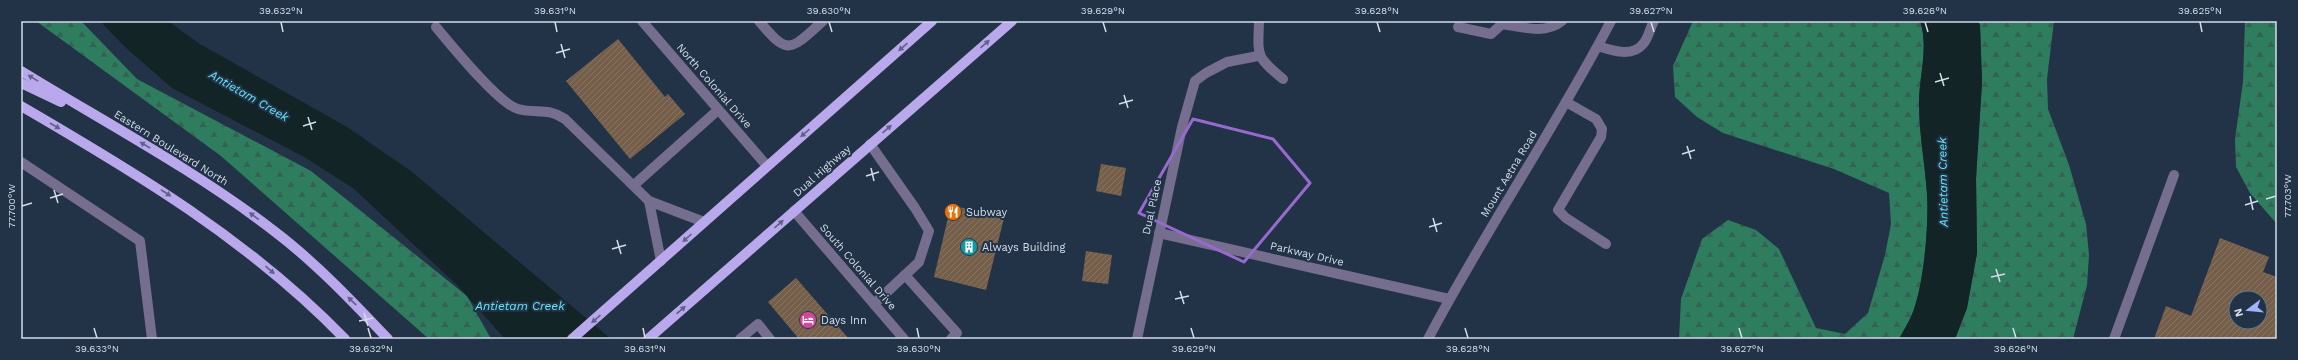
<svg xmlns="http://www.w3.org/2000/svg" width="2298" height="360" font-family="'Work Sans',sans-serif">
<defs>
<pattern id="forest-firs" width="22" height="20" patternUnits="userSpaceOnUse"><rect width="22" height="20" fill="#2d7d5e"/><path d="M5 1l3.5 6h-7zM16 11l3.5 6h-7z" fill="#356253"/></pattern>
<pattern id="building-hatch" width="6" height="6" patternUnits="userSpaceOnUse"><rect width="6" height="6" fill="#755f4b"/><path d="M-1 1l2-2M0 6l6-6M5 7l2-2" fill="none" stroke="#887665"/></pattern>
</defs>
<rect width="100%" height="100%" fill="#233347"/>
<g fill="url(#forest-firs)">
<path d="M36,21H81L137,79L311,171L467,296L491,339H429L221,156Z"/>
<path d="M1693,21H1920C1929,47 1919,76 1919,103C1919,134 1925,163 1927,194C1929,223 1924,279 1915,306C1912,317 1905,328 1899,339H1679L1681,299L1702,239L1728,220L1756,230L1779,249L1816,328L1845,334L1868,313L1885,255L1891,224L1889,193L1834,169L1723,133L1697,117L1675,97L1673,66Z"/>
<path d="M1978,21H2054L2047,79L2048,109L2069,165L2086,224L2089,255L2087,285L2073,339H1955L1967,308L1977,253L1976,178L1982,82L1980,25Z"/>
<path d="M2245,21H2277V224L2250,193L2236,167L2235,139L2243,82Z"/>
</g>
<g fill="#132426">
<path d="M100,21H168L200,44L347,127L411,171L611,339H505L457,285L353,188L304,157L172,88L125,47Z"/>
<path d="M1920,21H1978L1980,25L1982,82L1976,178L1977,253L1967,308L1955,339H1899C1905,328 1912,317 1915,306C1924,279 1929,223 1927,194C1925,163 1919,134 1919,103C1919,76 1929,47 1920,21Z"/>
</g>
<g fill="url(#building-hatch)" fill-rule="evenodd">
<path d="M618,39L665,97L668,94L685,114L630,159L566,81Z"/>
<path d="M1101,164L1126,168L1121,196L1096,191Z"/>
<path d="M951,205L1004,218L986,290L934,277Z"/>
<path d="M2220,238L2269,257L2263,272L2277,277V339H2154L2166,306L2191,316ZM2236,298H2260V322H2236Z"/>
<path d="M1086,251L1112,255L1108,284L1082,281Z"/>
<path d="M796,278L849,339H799L768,302Z"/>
</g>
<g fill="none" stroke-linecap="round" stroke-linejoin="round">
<g stroke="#766e8f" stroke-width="10">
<path d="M642,21L767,166"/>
<path d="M759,21C789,57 790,50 823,21"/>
<path d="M1259,21C1258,56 1255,56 1283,79"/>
<path d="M436,27C451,45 499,104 518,109C537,114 547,107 565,119L649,201L704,222"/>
<path d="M1458,27L1491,34L1502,24C1522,27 1545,35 1562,21"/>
<path d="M1598,46C1611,50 1632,58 1643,44C1648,39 1650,28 1654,21"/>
<path d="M1566,102L1596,119L1602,129L1601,137L1558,210L1566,218L1606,244"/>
<path d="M870,144L915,208L929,231L919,262L874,304"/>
<path d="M21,162L140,241L152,339"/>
<path d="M634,185L718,110"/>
<path d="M649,201L661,261"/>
<path d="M794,211L904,339"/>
<path d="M1159,233L1449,299"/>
<path d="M905,275L957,333L951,339"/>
<path d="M740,339L758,324L770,339"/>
<path d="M1137,339L1182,127L1195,81L1206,73L1227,62L1258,56"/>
<path d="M1428,339C1485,231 1554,130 1611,21"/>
<path d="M2114,339L2174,175"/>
</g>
<g stroke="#baa8ec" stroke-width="10">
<path d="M21,71C106,123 195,170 274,231C315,262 353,302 388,339"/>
<path d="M21,83L61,102"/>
<path d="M21,106C138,174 250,241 345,339"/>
<path d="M572,339L932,21"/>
<path d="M648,339L1012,21"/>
</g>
</g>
<defs><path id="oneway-solid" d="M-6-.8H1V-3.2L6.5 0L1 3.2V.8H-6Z"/></defs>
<g fill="#5f6289">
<use href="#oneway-solid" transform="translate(985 44) rotate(-41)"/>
<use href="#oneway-solid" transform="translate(903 47) rotate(139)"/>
<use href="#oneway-solid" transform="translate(33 78) rotate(-149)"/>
<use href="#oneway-solid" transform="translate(55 126) rotate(30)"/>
<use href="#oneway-solid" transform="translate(887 129) rotate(-41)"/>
<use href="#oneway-solid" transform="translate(805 133) rotate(139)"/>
<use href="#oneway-solid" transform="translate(145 145) rotate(-150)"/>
<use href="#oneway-solid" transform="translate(166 193) rotate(33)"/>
<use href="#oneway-solid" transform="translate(254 216) rotate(-144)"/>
<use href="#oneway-solid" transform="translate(779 224) rotate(-41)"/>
<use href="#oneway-solid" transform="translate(687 238) rotate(138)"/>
<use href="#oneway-solid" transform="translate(270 270) rotate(41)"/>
<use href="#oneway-solid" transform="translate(352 301) rotate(-136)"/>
<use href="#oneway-solid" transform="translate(681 310) rotate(-41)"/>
<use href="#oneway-solid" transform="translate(596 319) rotate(139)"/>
</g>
<path fill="none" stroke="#996ace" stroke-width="3" stroke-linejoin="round" d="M1193,119L1273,139L1310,183L1244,262L1139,213Z"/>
<path fill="none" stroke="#d2ddea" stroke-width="1.5" d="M281,22L283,32M555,22L557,32M829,22L832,32M1103,22L1106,32M1377,22L1380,32M1651,22L1654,32M1925,22L1928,32M2200,22L2202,32M561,44L565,58M556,53L570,49M1940,73L1944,86M1935,82L1949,78M1124,95L1128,108M1119,104L1133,100M308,117L312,130M303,126L316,122M1687,146L1691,159M1682,154L1695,150M871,168L874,181M866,176L879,172M54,190L58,203M2250,196L2253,210M50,198L63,194M2266,199L2276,196M2245,205L2258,201M22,206L32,203M1433,218L1437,232M1429,227L1442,223M617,240L621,254M612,249L626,245M1996,269L2000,282M1991,277L2005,274M1180,291L1184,304M1175,299L1189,296M364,313L368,326M359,321L373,318M94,328L97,338M368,328L371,338M643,328L645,338M917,328L919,338M1191,328L1194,338M1465,328L1468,338M1739,328L1742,338M2013,328L2016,338"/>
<defs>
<g id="restaurant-disc" transform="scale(0.9)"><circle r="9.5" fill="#e8710a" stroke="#233347"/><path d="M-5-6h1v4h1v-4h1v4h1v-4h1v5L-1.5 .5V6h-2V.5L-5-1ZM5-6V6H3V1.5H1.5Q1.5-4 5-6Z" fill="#fff"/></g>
<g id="building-disc" transform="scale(0.9)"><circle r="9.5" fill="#0f9aa8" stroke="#233347"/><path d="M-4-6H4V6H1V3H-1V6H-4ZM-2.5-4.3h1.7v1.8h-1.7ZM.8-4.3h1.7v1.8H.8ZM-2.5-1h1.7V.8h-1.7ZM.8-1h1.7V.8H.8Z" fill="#fff"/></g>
<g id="hotel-disc" transform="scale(0.9)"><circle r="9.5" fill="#d1479c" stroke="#233347"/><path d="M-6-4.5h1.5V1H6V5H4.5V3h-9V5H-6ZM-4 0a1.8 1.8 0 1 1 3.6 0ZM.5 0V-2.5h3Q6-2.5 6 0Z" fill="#fff"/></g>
</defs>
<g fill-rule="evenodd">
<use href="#restaurant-disc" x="953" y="212"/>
<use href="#building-disc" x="969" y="247"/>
<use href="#hotel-disc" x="808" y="320"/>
</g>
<g text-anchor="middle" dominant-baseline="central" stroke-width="4" stroke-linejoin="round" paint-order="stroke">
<g font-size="11" fill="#d2ddea" stroke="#233347">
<text transform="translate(714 86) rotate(49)">North Colonial Drive</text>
<text transform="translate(171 148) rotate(32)">Eastern Boulevard North</text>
<text transform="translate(822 171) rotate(-41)">Dual Highway</text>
<text transform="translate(1509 174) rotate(-59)">Mount Aetna Road</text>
<text transform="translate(1152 207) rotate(-78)">Dual Place</text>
<text transform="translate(1307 254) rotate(13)">Parkway Drive</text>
<text transform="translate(858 267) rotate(49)">South Colonial Drive</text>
</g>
<g font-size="11" fill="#d2ddea" stroke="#233347" text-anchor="start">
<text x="966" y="212">Subway</text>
<text x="982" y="247">Always Building</text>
<text x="821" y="320">Days Inn</text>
</g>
<g font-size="12" font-style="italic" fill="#63e5f8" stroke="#233347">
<text transform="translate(249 96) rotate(30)">Antietam Creek</text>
<text transform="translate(1943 182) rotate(-91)">Antietam Creek</text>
<text x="520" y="306">Antietam Creek</text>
</g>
</g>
<rect width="2298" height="360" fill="none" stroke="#233347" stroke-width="44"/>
<g transform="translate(2248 310) rotate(254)"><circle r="19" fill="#233347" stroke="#697788"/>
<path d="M0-3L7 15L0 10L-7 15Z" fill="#a1b3fd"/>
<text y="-6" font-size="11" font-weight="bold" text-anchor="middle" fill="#d2ddea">N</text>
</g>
<rect x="22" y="22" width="2254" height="316" fill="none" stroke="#d2ddea" stroke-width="1.5"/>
<g font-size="10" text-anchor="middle" fill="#d2ddea">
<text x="281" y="14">39.632°N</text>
<text x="555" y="14">39.631°N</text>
<text x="829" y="14">39.630°N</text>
<text x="1103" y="14">39.629°N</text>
<text x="1377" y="14">39.628°N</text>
<text x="1651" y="14">39.627°N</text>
<text x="1925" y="14">39.626°N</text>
<text x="2200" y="14">39.625°N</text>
<text transform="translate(2287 196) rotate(-90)" y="4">77.703°W</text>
<text transform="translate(11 206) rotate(-90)" y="4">77.700°W</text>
<text x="97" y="352">39.633°N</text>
<text x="371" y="352">39.632°N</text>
<text x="645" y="352">39.631°N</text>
<text x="919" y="352">39.630°N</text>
<text x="1194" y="352">39.629°N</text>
<text x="1468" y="352">39.628°N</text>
<text x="1742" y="352">39.627°N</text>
<text x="2016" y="352">39.626°N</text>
</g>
</svg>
